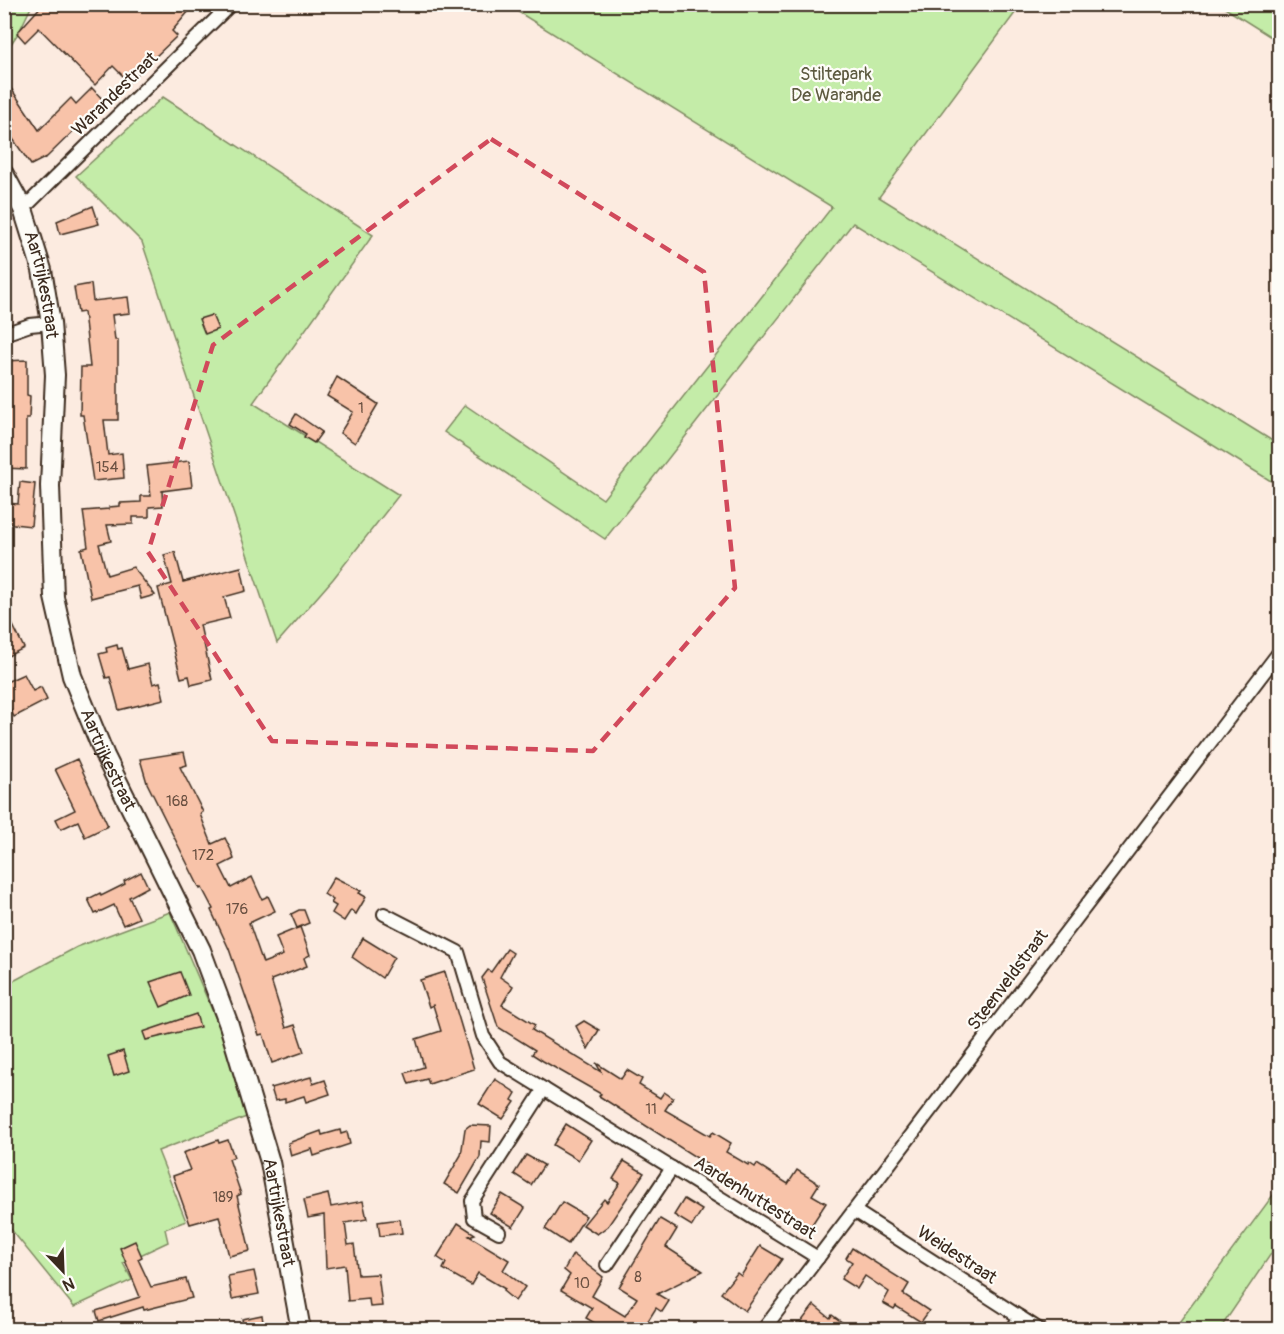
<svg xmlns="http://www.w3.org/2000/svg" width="1284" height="1334" font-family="Pangolin,sans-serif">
<rect width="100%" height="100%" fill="#fcebe0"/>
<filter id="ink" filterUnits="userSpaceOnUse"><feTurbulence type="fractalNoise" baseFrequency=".0167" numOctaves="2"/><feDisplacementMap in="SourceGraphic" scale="12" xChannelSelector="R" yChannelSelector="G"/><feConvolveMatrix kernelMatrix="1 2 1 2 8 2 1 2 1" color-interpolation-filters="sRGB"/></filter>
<g filter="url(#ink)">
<g fill="#c4eca8" stroke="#808b63" stroke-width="1.5">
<path d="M5,5H32L19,32L5,53Z"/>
<path d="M507,5H1021L879,197L1279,445V486L853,223L605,539L444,432L465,405L603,499L832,207Z"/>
<path d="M1220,5H1262L1279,16V42Z"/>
<path d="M163,97L373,235L253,403L399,495L333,579L277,643L142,242L76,176Z"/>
<path d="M170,912L236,1066L249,1116L158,1151L186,1221L165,1229L168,1242L123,1263L132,1280L74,1307L5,1222L4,986L77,947Z"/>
<path d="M1279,1187V1242L1220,1329H1174Z"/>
</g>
<g fill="#f8c3a9" stroke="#3b2a1e" stroke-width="1.5">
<path d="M43,4H195L172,31L177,36L129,82L113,66L95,85L39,28L25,42L17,33Z"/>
<path d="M4,78L39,130L71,98L76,104L92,88L104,101L47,157L31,165L4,126Z"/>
<path d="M93,206L99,224L60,234L57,221Z"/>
<path d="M91,284L93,301L128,297L130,313L112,315L115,340H118V420H104L108,455L122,453L124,478L93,481L83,415H80L81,367H90L84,312L78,313L74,287Z"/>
<path d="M212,315L218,329L205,334L199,319Z"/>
<path d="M27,360V395L30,396L29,418H26V469L4,468L7,376H4V361Z"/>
<path d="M337,377L378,404L355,443L340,433L353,412L327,396Z"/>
<path d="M296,414L322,432L314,443L304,437L306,434L290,424Z"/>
<path d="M189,461L192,487L162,491L163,506L149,507V517H133V524L107,525L111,541L99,544L107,575L133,567L155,595L141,599L138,586L91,598L81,549L88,547L83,511L109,509V507L120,506V503L141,502V496H151L147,466Z"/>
<path d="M20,482L35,484L31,526L5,523L7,503L18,504Z"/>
<path d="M175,552L183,582L241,567L246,591L224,597L230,618L200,625L212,680L191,685L189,676L181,678L158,588L172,584L164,555Z"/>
<path d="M4,607L24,648L4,658Z"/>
<path d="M117,645L118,649L122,648L128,669L148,664L153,684L160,682L164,699L119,710L110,677L106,678L99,654L107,652L106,648Z"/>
<path d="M24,674L33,691L41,687L47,700L14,717L4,696V683Z"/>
<path d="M184,752L187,765L180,767L203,812L200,814L212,844L225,838L231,850L234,859L220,866L231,888L252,877L262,899L268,896L275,911L249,923L263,963L283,955L276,937L300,927L310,955L304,958L307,966L271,980L286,1028L295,1025L304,1052L272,1063L263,1034L259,1035L229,949L211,910L213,909L202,888L200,889L147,783L140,759Z"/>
<path d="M77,759L108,826L85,837L78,821L61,829L56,819L75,810L55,769Z"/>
<path d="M141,872L148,887L129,897L139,918L123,925L114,905L95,914L88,899L100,893L101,896L125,884L124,881Z"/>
<path d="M334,877L361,891L359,893L366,897L356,914L351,910L344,921L332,913L336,906L331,903L333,900L324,894Z"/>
<path d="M299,910H304L309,923L297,928L291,914Z"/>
<path d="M363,938L394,957L382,978L352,957Z"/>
<path d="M507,949L513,953L500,977L513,986L502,1005L535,1025L532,1030L601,1072L596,1063L621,1079L627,1070L642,1079L639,1085L660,1098L664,1092L673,1098L665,1110L710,1136L713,1132L731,1143L726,1152L748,1165L749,1163L755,1167L757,1164L788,1184L797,1170L819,1184L812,1195L826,1203L809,1229L599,1096L601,1094L543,1061L532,1054L535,1050L498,1027L482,978L488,970L491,972Z"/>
<path d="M180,972L189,995L161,1007L150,982Z"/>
<path d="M445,972L474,1069L429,1084L427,1079L409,1084L405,1073L424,1067L416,1039L441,1031L433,1005L429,1007L420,980Z"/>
<path d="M196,1014L200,1027L146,1040L143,1032Z"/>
<path d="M584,1021L599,1030L588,1049L576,1026Z"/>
<path d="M123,1051L129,1071L114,1076L108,1056Z"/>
<path d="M311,1077L313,1084L325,1080L330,1094L306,1102L304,1096L285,1102V1099L275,1101L271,1088Z"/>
<path d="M495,1079L516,1093L512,1100L515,1102L503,1119L479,1104Z"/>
<path d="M566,1124L591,1140L578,1160L553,1145Z"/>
<path d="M470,1125L491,1126L490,1142L481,1141L480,1157L459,1193L444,1184L461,1155L465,1129Z"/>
<path d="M340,1130L341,1134L347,1132L350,1144L314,1156L312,1149L291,1156L288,1143L321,1131L322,1135Z"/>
<path d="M218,1140L219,1143L228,1140L234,1157L229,1159L241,1194L237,1196L250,1251L229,1256L219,1216L190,1224L173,1176L190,1170L183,1153Z"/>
<path d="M526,1155L544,1165L531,1185L514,1174Z"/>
<path d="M624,1161L644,1173L608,1226L597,1234L583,1225L604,1199L607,1202L620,1183L613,1179Z"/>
<path d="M328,1194L331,1207L363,1201L367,1219L345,1223L348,1245L354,1244L358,1275L378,1274L382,1306L370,1307L369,1299L348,1301L345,1265L326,1268L324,1215L308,1218L304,1200Z"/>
<path d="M502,1194L525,1208L513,1227L490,1213Z"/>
<path d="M684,1199L702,1210L692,1226L674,1215Z"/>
<path d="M562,1202L586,1216L568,1244L545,1229Z"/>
<path d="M400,1219L402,1233L380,1236L378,1222Z"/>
<path d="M660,1219L677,1229L666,1247L703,1271L657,1294L669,1301L662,1312L656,1308L643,1329H605L586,1318L592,1308L561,1290L570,1275L564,1270L573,1254L603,1277L592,1296L625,1316L637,1298L619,1287Z"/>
<path d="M458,1223L475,1234L469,1236L509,1260L503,1270L525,1287L515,1301L503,1291L505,1289L478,1273L471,1285L443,1269L446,1263L437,1257Z"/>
<path d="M135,1241L142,1257L138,1259L151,1287L186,1279L192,1298L144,1310L143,1307L99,1321L96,1311L140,1297L120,1248Z"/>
<path d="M760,1246L782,1259L745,1311L721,1293L737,1273L741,1276Z"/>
<path d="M852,1248L909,1284L903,1294L929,1311L921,1322L896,1306L894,1309L883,1303L889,1292L865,1276L857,1289L841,1279L852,1262L846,1258Z"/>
<path d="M254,1271L259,1294L232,1299L228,1276Z"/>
<path d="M814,1305L830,1318L832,1315L843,1323L841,1326L846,1329H811L801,1322Z"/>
<path d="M262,1315L264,1329H244L242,1319Z"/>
</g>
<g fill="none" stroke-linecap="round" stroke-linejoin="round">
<g stroke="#3b2a1e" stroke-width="16">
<g id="street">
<path d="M23,209L231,4"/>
<path d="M4,334L30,325L51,323"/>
<path d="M384,914L458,952L483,1036L500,1062L818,1258"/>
<path d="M855,1211L1040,1330"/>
<path d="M499,1232L474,1218L472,1201L544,1089"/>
<path d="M607,1265L672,1168"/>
<path d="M763,1330L1280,651"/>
<path d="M1012,1330L1020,1317"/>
</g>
</g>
<g stroke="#3b2a1e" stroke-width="22">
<g id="secondary">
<path id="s1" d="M4,174L23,209L42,270L51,323L55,375L50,486L54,597L72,676L105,756L201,950L229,1025L270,1162L301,1330"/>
</g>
</g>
<use href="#street" stroke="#fdfcf7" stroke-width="12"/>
<use href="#secondary" stroke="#fdfcf7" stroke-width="18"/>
</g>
</g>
<path fill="none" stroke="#d1495b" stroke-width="4.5" stroke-dasharray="12 8" stroke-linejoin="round" d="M491,139L704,272L735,588L593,751L272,741L148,552L213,345Z"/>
<g text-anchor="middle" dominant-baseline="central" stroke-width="4.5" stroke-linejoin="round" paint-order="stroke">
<g font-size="15" fill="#6a5041">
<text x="361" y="408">1</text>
<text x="107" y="467">154</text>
<text x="177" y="801">168</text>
<text x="203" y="855">172</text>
<text x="237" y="909">176</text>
<text x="651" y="1109">11</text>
<text x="223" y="1197">189</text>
<text x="638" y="1277">8</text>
<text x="582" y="1283">10</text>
</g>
<g font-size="18" fill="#5d5a40" stroke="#fdfcf7">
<text x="836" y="74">Stiltepark<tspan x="836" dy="21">De Warande</tspan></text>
</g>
<g font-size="18" fill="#3b2a1e" stroke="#fdfcf7">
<text transform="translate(115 94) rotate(-44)">Warandestraat</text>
<text stroke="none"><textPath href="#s1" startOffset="118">Aartrijkestraat</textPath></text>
<text stroke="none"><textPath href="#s1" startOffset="604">Aartrijkestraat</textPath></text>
<text transform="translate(1008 980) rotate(-53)">Steenveldstraat</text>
<text transform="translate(755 1198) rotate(32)">Aardenhuttestraat</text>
<text stroke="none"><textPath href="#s1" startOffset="1090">Aartrijkestraat</textPath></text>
<text transform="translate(957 1255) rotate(33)">Weidestraat</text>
</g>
</g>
<rect width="1284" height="1334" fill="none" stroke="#fdfcf7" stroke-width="24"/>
<rect x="12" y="12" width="1260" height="1310" fill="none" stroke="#3b2a1e" stroke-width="2" filter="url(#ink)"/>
<g transform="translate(63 1271) rotate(157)" stroke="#fdfcf7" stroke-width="4.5" paint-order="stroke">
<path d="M0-4.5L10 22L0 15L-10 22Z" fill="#3b2a1e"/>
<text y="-9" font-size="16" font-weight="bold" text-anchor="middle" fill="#3b2a1e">N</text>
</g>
</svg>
